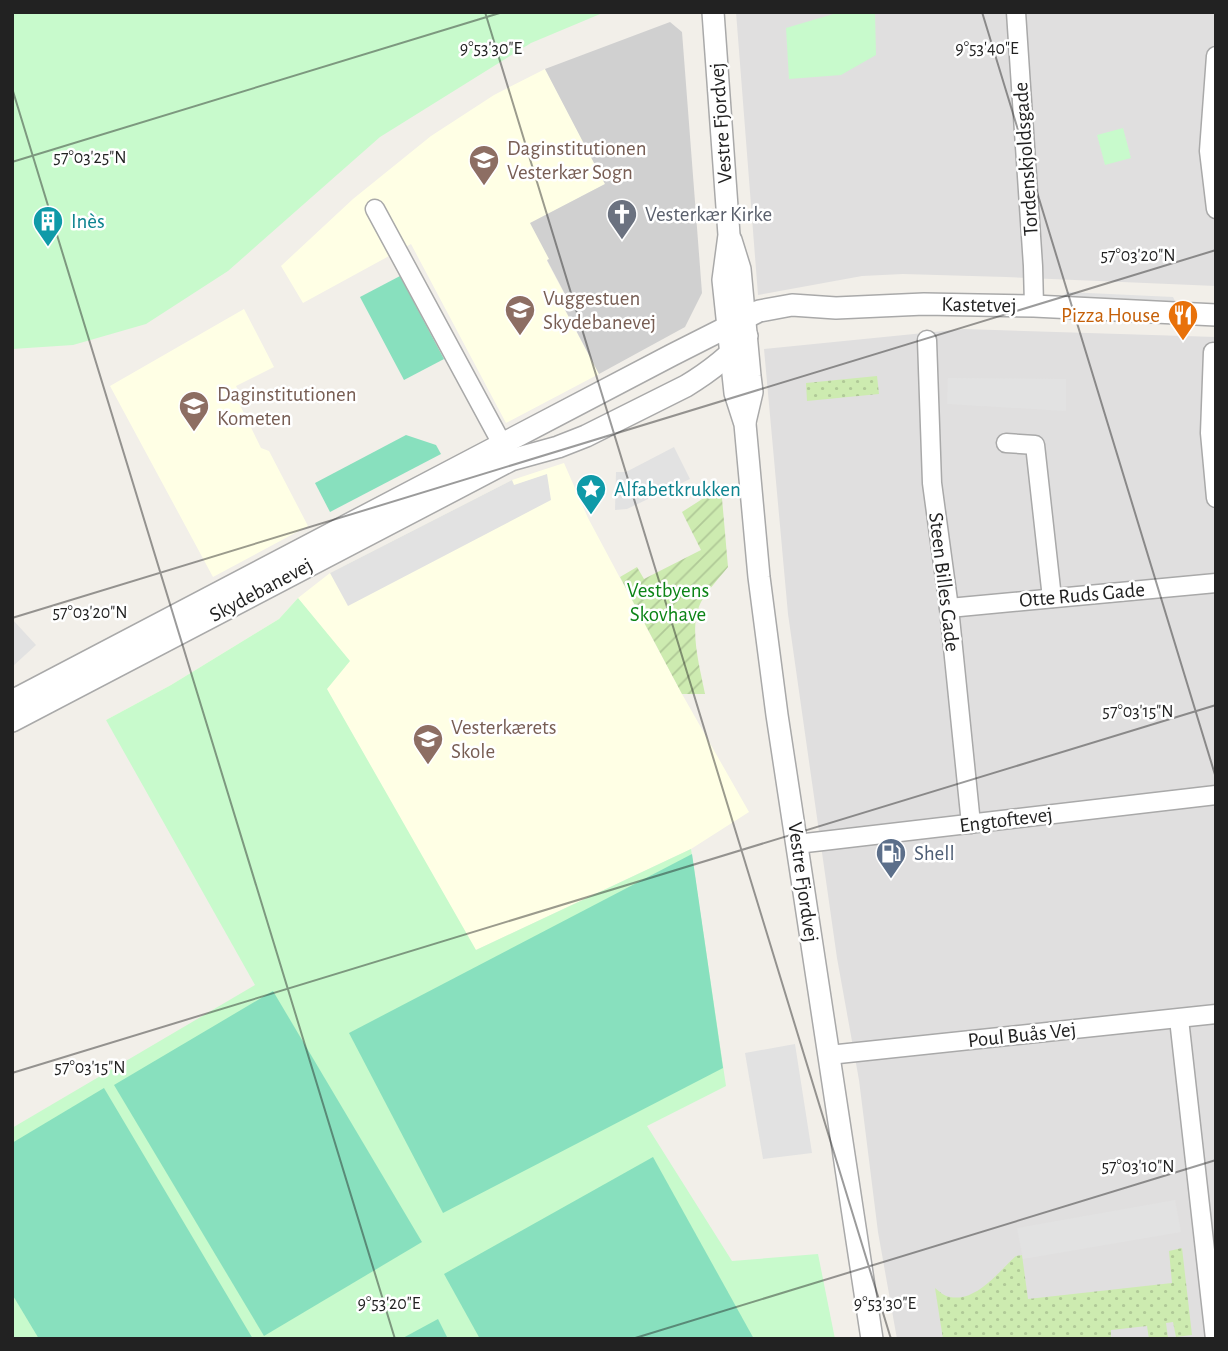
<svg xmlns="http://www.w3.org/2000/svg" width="1228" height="1351" font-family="'Alegreya Sans',sans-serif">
<defs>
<pattern id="grass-dots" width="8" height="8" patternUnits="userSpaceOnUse" patternTransform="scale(1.75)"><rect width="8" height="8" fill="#cdebb0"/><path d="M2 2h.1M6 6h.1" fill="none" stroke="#b0c997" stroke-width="1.8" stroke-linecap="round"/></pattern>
<pattern id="garden-furrows" width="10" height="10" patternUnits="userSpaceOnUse" patternTransform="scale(1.75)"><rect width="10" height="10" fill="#cdebb0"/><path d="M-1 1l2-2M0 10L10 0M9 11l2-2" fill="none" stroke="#b0c997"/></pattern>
</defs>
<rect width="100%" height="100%" fill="#f2efe9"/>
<g fill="#e0dfdf">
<path d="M736,12H1216V286L1006,277L903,274L862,276L758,295Z"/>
<path d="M964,329L1216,337V1339H897L878,1232L859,1080L837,958L788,614L764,349Z"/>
</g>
<g fill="#ffffe5">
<path d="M545,69L605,184L531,223L550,259L547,261L566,297L560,301L599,374L506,423L411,244L303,303L281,266L353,199L431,136L494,95Z"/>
<path d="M244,309L274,367L236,386L240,394L236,397L261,448L269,451L308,526L213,577L110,386Z"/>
<path d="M564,463L588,518L682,694L749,812L691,849L476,950L106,720L171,685L279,619L298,598L330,573L512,480Z"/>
</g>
<path fill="#d0d0d0" d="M670,22L682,32L702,293L685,327L599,374L560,300L566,296L547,260L549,259L530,223L605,184L545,69Z"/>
<g fill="url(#grass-dots)">
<path d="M877,376L879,394L807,401L806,383Z"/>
<path d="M1182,1248L1192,1335L1176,1337L1173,1322L1166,1323L1168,1338L1149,1339L1147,1326L1111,1330V1339H1038L1028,1337L1013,1339H943L935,1288C940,1292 944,1296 950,1297C977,1302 998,1272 1016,1256L1022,1255L1028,1299L1172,1283L1169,1251Z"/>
</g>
<g fill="#c8facc">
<path d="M12,12H605L531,43L380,137L228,271L146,324L73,345L12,349Z"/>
<path d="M840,12H875L876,55L841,75L789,79L786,28Z"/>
<path d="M1123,128L1131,158L1105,165L1097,135Z"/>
<path d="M298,598L350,661L327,689L476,950L691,849L726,1086L647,1126L732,1261L818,1254L835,1339H12V1128L255,985L106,720L171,685L279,619Z"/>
</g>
<path fill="url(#garden-furrows)" d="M721,487L728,567C719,578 708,590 701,602C688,628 700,667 705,694H682L620,577L637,567L644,579L701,550L682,512Z"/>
<g fill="#88e0be">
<path d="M400,276L444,359L404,380L360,297Z"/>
<path d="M406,435L436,445L441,454L330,512L315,483Z"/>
<path d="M692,854L723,1068L443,1213L349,1033Z"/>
<path d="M273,991L422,1242L264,1336L114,1085Z"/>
<path d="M104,1088L253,1339H39L12,1294V1143Z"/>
<path d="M653,1157L754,1339H480L444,1274Z"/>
<path d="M438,1319L448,1339H401Z"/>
</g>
<g fill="#e2e2e2">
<path d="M1067,292L1173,297L1176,303L1062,297Z"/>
<path d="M948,378L1066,379V411L947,404Z"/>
<path d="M674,447L690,479L627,509L615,510L616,472H626Z"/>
<path d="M547,474L551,500L348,606L330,573L512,480L514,485Z"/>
<path d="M12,619L36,645L13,666H12Z"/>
<path d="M795,1044L812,1153L763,1159L745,1053Z"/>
<path d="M1175,1200L1181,1232L1023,1259L1017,1228Z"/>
</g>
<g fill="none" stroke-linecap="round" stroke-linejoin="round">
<g stroke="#a9a9a9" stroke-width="21">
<g id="minor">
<path d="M1016,12L1033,266L1034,306"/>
<path d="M1216,56L1209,151L1216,209"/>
<path d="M375,209L508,455"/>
<path d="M927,340L932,483L949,608L971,824"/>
<path d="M1213,352L1210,433L1216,498"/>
<path d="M1006,443L1035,445L1052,598"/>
<path d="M949,608L1216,583"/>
<path d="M797,844L1216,795"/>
<path d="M1179,1019L1215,1339"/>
<path d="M829,1055L1216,1014"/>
</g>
</g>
<g stroke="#a9a9a9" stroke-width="24">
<g id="tertiary">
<path d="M713,12L729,235L723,280L735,393L745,424L759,577L777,715L872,1339"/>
<path d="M731,240L740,269L750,376L752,392L745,422"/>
<path d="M12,701L672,355L759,311L792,305L836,308L924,304L1034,306L1216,315"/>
<path d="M12,721L511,460L558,447L586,436L686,386C709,372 729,357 747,336"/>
</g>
</g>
<use href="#minor" stroke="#fff" stroke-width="18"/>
<use href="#tertiary" stroke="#fff" stroke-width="21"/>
</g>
<path fill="none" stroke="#222" stroke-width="2" stroke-opacity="0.45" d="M485,12L891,1339M982,12L1216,778M12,88L395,1339M12,162L503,12M12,618L1216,250M12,1073L1216,705M632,1339L1216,1160"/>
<defs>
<g id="school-pin" transform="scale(1.575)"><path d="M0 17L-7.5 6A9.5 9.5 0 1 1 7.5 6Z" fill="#8d6e63" stroke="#fff"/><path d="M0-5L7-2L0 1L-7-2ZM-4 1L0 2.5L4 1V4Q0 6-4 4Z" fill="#fff"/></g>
<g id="church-pin" transform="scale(1.575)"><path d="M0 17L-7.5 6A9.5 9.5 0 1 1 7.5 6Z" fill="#6b7280" stroke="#fff"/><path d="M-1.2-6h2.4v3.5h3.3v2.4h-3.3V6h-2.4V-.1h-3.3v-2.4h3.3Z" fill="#fff"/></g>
<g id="building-pin" transform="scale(1.575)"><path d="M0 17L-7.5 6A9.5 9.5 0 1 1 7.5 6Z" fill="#0f9aa8" stroke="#fff"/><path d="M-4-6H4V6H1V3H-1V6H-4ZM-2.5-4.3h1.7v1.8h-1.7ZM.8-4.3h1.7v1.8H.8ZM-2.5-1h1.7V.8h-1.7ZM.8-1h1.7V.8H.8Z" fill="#fff"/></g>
<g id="restaurant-pin" transform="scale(1.575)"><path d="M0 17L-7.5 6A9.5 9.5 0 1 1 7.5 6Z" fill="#e8710a" stroke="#fff"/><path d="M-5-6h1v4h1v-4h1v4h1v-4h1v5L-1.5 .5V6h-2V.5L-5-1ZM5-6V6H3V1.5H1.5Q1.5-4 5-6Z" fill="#fff"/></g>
<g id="sight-pin" transform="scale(1.575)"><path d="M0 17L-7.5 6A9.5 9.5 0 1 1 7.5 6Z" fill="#0f9aa8" stroke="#fff"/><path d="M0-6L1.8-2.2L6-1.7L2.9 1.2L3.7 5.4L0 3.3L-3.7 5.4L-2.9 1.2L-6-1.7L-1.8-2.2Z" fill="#fff"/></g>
<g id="fuel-pin" transform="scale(1.575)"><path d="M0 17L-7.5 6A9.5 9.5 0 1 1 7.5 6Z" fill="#5c6f8a" stroke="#fff"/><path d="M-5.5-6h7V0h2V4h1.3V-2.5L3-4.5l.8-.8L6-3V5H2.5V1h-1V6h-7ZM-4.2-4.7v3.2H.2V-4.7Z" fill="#fff"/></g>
</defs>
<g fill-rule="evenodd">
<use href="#school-pin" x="484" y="160"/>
<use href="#church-pin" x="622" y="214"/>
<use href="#building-pin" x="48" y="221"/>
<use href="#school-pin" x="520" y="310"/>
<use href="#restaurant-pin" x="1183" y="315"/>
<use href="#school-pin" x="194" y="406"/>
<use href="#sight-pin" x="591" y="489"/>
<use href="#school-pin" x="428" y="739"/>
<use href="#fuel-pin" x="891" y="853"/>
</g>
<g text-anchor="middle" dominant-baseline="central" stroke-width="5" stroke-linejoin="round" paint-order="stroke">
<g font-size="21" fill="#222" stroke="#fff">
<text transform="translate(721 123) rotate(-94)">Vestre Fjordvej</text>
<text transform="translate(1026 159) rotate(-94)">Tordenskjoldsgade</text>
<text transform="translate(979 305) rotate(1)">Kastetvej</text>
<text transform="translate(944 582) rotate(83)">Steen Billes Gade</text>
<text transform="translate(261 590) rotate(-28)">Skydebanevej</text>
<text transform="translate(1082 595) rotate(-5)">Otte Ruds Gade</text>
<text transform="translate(1006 820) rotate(-7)">Engtoftevej</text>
<text transform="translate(803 882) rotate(82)">Vestre Fjordvej</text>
<text transform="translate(1022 1035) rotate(-6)">Poul Buås Vej</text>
</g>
<g font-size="21" fill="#785e54" stroke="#fff" text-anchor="start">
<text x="507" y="148">Daginstitutionen<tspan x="507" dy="24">Vesterkær Sogn</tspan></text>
<text x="543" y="298">Vuggestuen<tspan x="543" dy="24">Skydebanevej</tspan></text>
<text x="217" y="394">Daginstitutionen<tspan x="217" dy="24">Kometen</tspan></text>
<text x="451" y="727">Vesterkærets<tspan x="451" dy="24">Skole</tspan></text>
</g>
<g font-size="21" fill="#5b616d" stroke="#fff" text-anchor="start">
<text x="645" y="214">Vesterkær Kirke</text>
</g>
<g font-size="21" fill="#0d838f" stroke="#fff" text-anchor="start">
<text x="71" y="221">Inès</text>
<text x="614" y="489">Alfabetkrukken</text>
</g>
<g font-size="21" fill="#c56008" stroke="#fff" text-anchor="end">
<text x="1160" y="315">Pizza House</text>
</g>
<g font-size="21" fill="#0c8416" stroke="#fff">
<text x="668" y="590">Vestbyens<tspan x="668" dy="24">Skovhave</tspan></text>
</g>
<g font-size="21" fill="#4e5e75" stroke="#fff" text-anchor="start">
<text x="914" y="853">Shell</text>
</g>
</g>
<g font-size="18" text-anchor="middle" fill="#222" stroke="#fff" stroke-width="5" stroke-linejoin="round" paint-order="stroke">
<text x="491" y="54">9°53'30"E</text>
<text x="987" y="54">9°53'40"E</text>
<text x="90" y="163">57°03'25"N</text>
<text x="1138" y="261">57°03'20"N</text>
<text x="90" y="618">57°03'20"N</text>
<text x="1138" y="717">57°03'15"N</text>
<text x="90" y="1073">57°03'15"N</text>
<text x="1138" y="1172">57°03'10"N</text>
<text x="389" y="1309">9°53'20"E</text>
<text x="885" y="1309">9°53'30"E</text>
</g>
<rect width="1228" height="1351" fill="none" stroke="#222222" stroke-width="28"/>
</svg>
